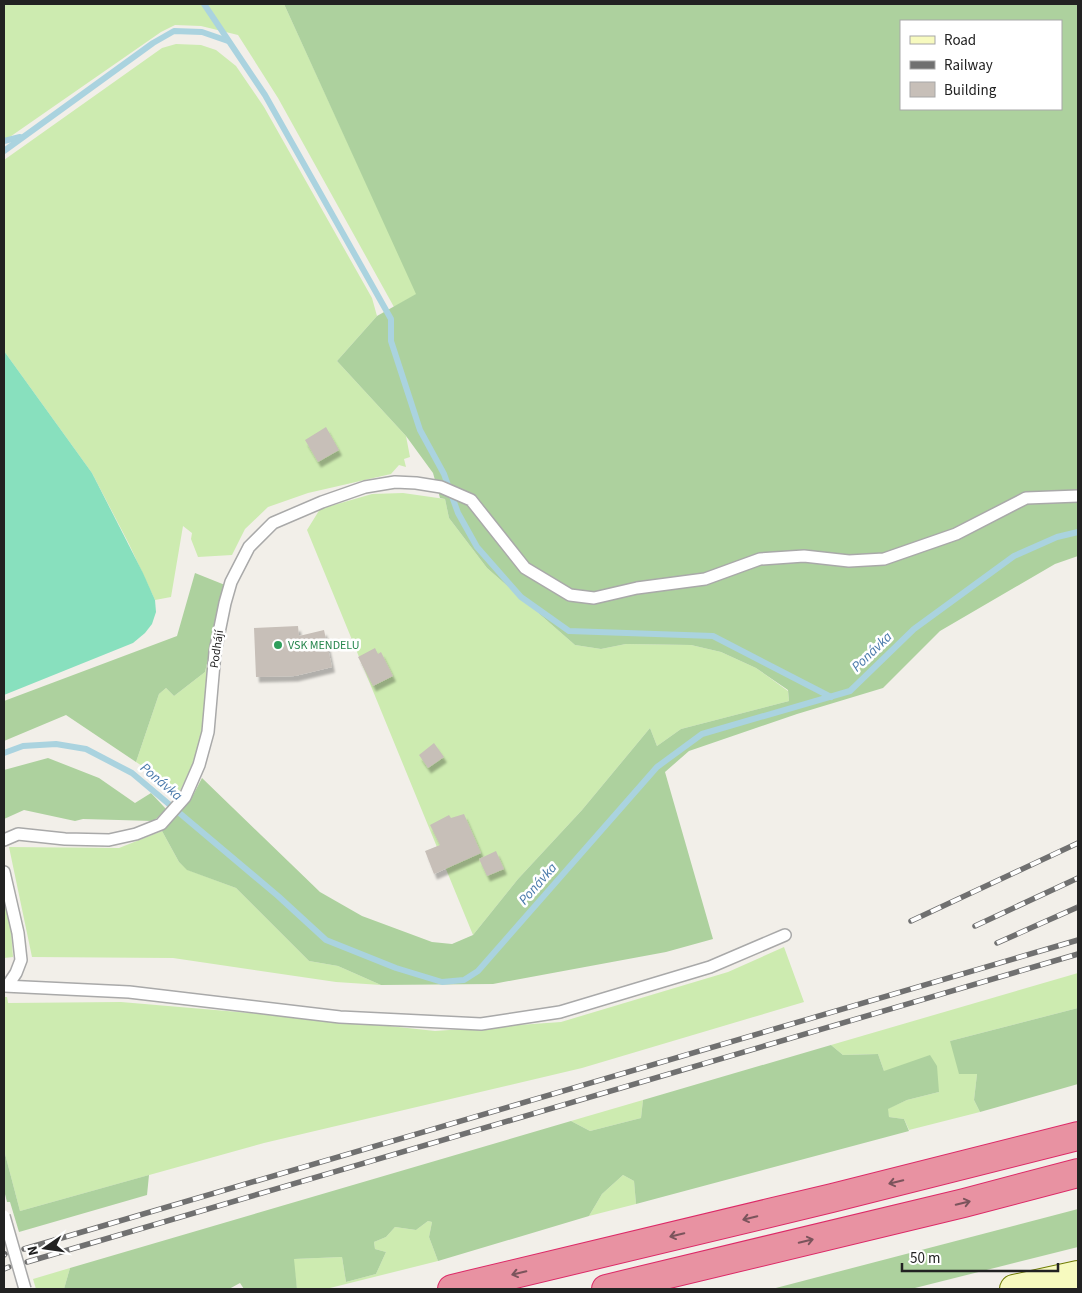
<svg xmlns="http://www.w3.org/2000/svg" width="1082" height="1293" font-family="'Source Sans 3',sans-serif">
<defs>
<filter id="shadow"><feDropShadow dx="3" dy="5.5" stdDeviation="1" flood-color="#0004"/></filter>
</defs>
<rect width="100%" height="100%" fill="#f2efe9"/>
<g fill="#cdebb0">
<path d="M4,4H284L417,294L394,307L278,98L238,35L201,26L175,25L161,32L4,141Z"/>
<path d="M176,44L201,45L216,50L236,66L264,107L372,298L377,316L337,361L406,436L410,457L404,459L406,467L399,465L391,474L308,493L268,507L245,529L232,555L198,557L191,539L192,533L183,526L171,597L155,600L129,544L92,473L4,351V160L162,48Z"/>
<path d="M403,493L445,499L449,518L487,568L575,645L601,649L626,644L691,645L721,652L756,668L788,691L789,701L681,729L657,746L650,728L582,810L518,879L473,935L307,530L320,509L372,494Z"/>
<path d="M208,660C208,682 209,711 203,733C198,753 189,772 180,791L136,762L159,694L166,688L174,696L205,672Z"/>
<path d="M162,831L179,862L188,870L236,888L309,961L338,966L381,985L336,982L173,958L32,957L9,847L119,848Z"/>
<path d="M4,895L11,930L13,957L4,958Z"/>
<path d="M784,947L804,1002L582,1068L264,1143L20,1211L4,1150V997H7L8,1003L121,1002L334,1020L435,1031L561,1022L728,972Z"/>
<path d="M1078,973V1008L950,1041L977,1074L974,1100L980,1112L909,1130L904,1119L889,1117L887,1109L907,1100L939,1092L884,1071L878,1054L843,1055L831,1045Z"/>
<path d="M643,1100L641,1118L590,1131L571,1121Z"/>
<path d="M623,1175L634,1181L636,1204L589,1216L602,1194Z"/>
<path d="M428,1221L432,1222L429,1237L438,1261L326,1289H297L293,1259L342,1257L346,1282L376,1274L386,1252L375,1249L374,1242L386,1237L395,1227L416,1230Z"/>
<path d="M70,1268L64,1289H36L33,1279Z"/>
</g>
<g fill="#add19e" fill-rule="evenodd">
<path d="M284,4H1078V556L1055,564L940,631L883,688L797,714L689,751L665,772L713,939L666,952L493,984L381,985L338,966L309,961L236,888L187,870L179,862L162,831L190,801L202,778L320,892L362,916L432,942L452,944L473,935L518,879L582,810L650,728L657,746L681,729L789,701L788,690L756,668L721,652L691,645L626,644L601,649L575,645L487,568L449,518L445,499L440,498L433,473L406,436L337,361L377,316L416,294ZM901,21H1061V109H901Z"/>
<path d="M195,573L225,585L205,672L174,696L166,688L159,694L136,762L66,715L4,741V701L177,636Z"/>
<path d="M48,758L99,778L135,803L151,793L166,809L154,821L83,819L75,821L24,810L4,819V770Z"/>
<path d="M1078,1008V1084L980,1112L974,1100L977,1074H959L950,1041Z"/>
<path d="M831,1045L843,1055L878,1054L884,1071L930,1055L937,1066L939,1092L907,1100L888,1109L889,1117L904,1119L909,1131L636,1204L634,1181L623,1175L602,1194L589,1216L438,1261L429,1237L432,1222L428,1221L416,1230L395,1227L386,1237L374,1242L375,1249L386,1252L376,1274L346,1282L342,1257L294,1259L297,1289H244L240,1283L229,1289H64L70,1268L571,1121L590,1131L641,1118L643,1100Z"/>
<path d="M4,1150L20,1211L149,1175L147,1195L19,1232L10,1202H7L4,1190Z"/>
<path d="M1078,1209V1247L911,1289H772Z"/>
</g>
<path fill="#88e0be" d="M4,351L92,473L143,573L155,600L156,612L152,624L145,633L133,643L4,695Z"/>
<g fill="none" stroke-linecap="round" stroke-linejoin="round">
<g stroke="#aad3df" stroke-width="6">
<path d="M204,4L265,95L391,319V341L420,430L444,474L458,513L477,547L521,597L569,631L713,636L831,697"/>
<path d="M4,141L20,137"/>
<path d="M4,151L153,43L174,31L202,32L228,41"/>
<path d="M4,753L23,746L56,744L86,749L132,773L278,896L326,940L396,968L442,982L464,980L478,971L657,767L702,734L850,691L914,629L1014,556L1057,537L1078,532"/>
</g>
</g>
<g fill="#c7bfb8" filter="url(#shadow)">
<path d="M326,427L339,450L318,462L305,440Z"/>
<path d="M298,626L299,636L324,630L332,667L295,676L256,677L254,628Z"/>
<path d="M375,648L378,654L381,652L393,676L373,686L358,657Z"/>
<path d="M434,743L444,757L428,768L419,755Z"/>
<path d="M464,814L481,853L434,874L425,851L440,845L430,825L449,815L451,818Z"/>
<path d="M496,851L504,869L487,876L479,859Z"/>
</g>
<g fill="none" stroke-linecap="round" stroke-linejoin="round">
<g stroke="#a9a9a9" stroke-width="14">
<g id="lane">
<path d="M4,840L18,834L65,839L109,840L136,834L161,824L185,797L199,765L208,732L215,652L225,603L231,582L249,547L273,523L322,502L365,487L395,482L416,483L441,487L471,500L525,568L570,595L594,598L637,588L705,579L760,559L804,556L849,561L884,559L956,534L1026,498L1078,496"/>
<path d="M4,872L18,933L21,960L16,973L8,985"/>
<path d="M4,986L129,992L340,1017L481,1024L560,1012L710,967L785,935"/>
</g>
</g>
<g stroke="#707d05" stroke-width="30">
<path id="secondary" d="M1014,1289L1078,1275"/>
</g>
<g stroke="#dc2a67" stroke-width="30">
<g id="highway">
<path d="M452,1289L832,1198L1078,1136"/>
<path d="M606,1289L964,1203L1078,1173"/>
</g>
</g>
<use href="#lane" stroke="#fff" stroke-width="11"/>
<use href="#secondary" stroke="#f7fabf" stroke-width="28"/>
<use href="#highway" stroke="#e892a2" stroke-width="28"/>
<g stroke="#707070" stroke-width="5.5">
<g id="rail">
<path d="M911,921L1078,843"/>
<path d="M975,926L1078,878"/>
<path d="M997,943L1078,907"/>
<path d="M24,1249L1078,940"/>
<path d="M4,1255L5,1254"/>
<path d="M27,1262L1078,954"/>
<path d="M4,1269L9,1267"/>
</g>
</g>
<use href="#rail" stroke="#fff" stroke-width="4" stroke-dasharray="11" stroke-linecap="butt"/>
<g stroke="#a9a9a9" stroke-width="14" stroke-linecap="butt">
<path id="lane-bridge" d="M4,1216L25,1289"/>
</g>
<use href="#lane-bridge" stroke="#fff" stroke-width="11"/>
</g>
<defs><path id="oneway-shaft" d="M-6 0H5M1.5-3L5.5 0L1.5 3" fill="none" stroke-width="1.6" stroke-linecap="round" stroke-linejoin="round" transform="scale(1.25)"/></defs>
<g stroke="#7b545c">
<use href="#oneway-shaft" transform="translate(896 1182) rotate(166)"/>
<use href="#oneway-shaft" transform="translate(963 1203) rotate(-14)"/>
<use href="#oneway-shaft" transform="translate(750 1218) rotate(167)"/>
<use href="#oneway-shaft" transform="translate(677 1235) rotate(167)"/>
<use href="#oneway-shaft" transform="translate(806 1241) rotate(-14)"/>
<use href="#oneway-shaft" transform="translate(519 1273) rotate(167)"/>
</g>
<circle fill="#2e9e5b" stroke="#fff" stroke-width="2" cx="278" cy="645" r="5"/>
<g text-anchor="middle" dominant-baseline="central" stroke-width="5" stroke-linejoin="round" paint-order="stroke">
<g font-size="12" fill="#27864d" stroke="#fff" text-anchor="start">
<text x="288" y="645">VSK MENDELU</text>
</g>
<g font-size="12" fill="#222" stroke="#fff">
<text transform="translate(217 649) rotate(-82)">Podhájí</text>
</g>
<g font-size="14" font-style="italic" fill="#4a7aab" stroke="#fff">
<text transform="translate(872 652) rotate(-44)">Ponávka</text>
<text transform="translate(161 782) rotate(40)">Ponávka</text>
<text transform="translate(538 884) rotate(-49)">Ponávka</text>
</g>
</g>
<rect width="1082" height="1293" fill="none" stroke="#222222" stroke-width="10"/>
<rect x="900" y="20" width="162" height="90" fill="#ffffff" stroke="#a7a7a7"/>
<rect x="910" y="36" width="25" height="8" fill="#f7fabf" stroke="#a7a7a7"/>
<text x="944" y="45" font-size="15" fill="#222222">Road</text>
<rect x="910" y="61" width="25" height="8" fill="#707070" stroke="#a7a7a7"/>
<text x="944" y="70" font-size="15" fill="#222222">Railway</text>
<rect x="910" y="82" width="25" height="15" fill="#c7bfb8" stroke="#a7a7a7"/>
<text x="944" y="95" font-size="15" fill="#222222">Building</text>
<g transform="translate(45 1248) rotate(257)" stroke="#ffffff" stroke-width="4" paint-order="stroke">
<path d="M0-4L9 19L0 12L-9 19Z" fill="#222222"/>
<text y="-8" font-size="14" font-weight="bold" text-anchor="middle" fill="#222222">N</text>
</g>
<path d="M902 1263v8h156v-8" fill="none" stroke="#222222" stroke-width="2.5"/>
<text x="910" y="1263" font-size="15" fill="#222222" stroke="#ffffff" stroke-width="4" paint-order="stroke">50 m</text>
</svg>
